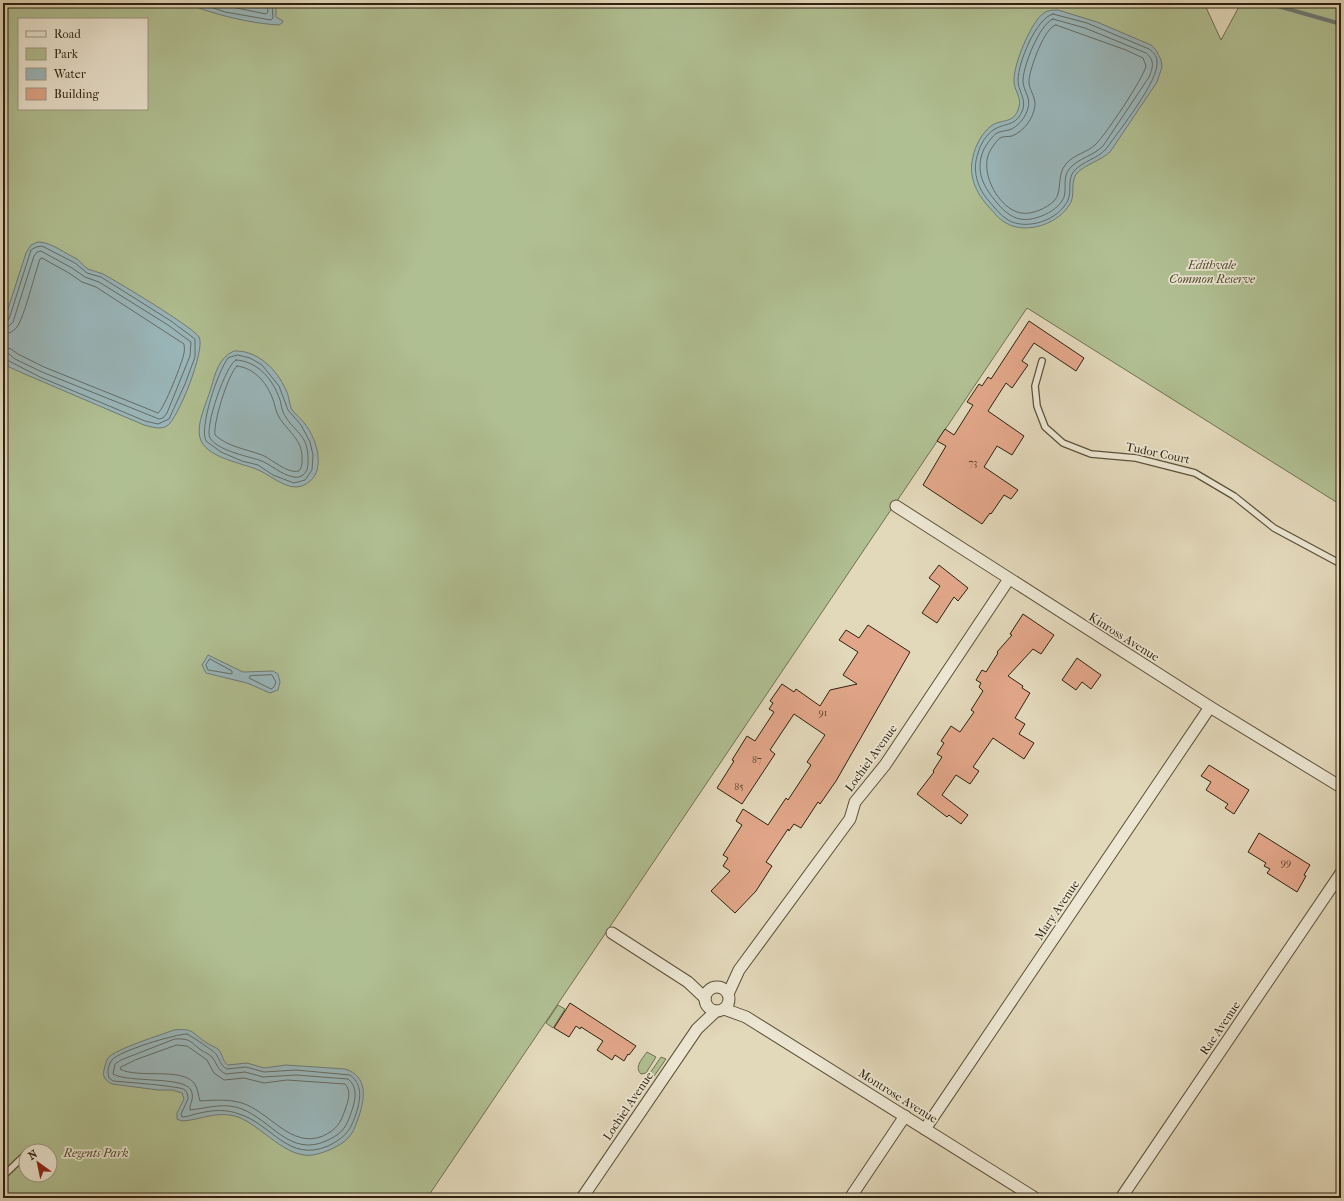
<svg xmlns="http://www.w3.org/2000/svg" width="1344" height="1201" font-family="'IM FELL French Canon',serif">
<rect width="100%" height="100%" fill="#e2d8ba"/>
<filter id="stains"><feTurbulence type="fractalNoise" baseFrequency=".005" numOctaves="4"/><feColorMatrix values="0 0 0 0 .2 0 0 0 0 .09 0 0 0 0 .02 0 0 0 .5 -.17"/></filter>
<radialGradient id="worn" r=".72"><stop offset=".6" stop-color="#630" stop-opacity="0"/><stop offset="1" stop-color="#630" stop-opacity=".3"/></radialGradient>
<g fill="#b0bf92" stroke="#707051" fill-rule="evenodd">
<path d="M3,3H1204L1221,40L1241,3H1341V505L1027,308L427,1198H3ZM19,19H147V109H19ZM26,1151H50V1175H26Z"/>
<path d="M558,1005L565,1009L553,1028L546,1023Z"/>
<path d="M647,1052L656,1057L646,1073L641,1074C634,1067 642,1059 647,1052Z"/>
<path d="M661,1057L666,1059L652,1079H646Z"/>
</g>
<g fill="#9ab7bb" stroke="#6f7b77">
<path d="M181,3H276V17L283,21L282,23L279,25C258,24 230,18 211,12C200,9 192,4 181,3Z"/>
<path d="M1058,10L1097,22L1151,45L1156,50L1161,60L1162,67L1157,82L1110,152C1100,161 1086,164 1077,173C1070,182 1075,193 1071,202C1060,224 1026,235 1006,223C998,219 994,212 988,206C976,193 968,175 973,157C975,146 982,133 991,126C1002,118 1014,125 1019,107C1022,98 1014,90 1014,81C1013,66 1031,21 1044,13C1048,10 1053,10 1058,10Z"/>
<path d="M38,242C51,242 66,254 77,259C81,262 83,266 88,269C93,271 98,272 103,274C116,281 193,327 199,337C206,349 178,419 167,426C160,430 152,427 144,425L27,375L9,367L3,360V325L5,318L26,253L31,245Z"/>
<path d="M234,351C258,350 277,370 286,390C289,396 289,402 291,408C294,414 301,418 305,424C315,437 323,460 315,475C311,482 303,487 295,487C281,486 269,474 256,469C241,463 205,457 200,438C196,423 207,402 211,388C215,374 219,357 234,351Z"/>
<path d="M208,655L243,672L273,671L278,674L280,682L278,690L270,693L247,683L206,673L202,665Z"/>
<path d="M174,1030C195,1028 191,1033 207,1043C210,1045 215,1047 218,1049C223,1054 222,1061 228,1065L247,1063L264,1068L286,1065L345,1069C368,1076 365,1098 359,1116C356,1124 354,1132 348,1138C341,1146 324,1153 313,1155C286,1159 262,1126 238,1117C217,1110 201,1120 182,1121L177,1119V1113L184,1099L182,1093L172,1090H158L112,1084C106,1081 102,1077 104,1070C105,1066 106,1061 108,1058C115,1049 161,1035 174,1030Z"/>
</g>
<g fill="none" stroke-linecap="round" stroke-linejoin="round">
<g stroke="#646c66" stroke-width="1">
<path d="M199,3L225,12L271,20L273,18L272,3"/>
<path d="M212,3L266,14L268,12L267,3"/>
<path d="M1053,14L1087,23L1149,49C1153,52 1157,56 1157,61C1160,80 1118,132 1106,149C1097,159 1083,161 1074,171C1067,180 1072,190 1068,200C1059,220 1027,231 1008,220C1000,215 994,207 989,201C977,188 972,170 978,153C980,145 987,133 995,129C1007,122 1016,127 1023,109C1026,98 1018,91 1018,80C1018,63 1036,18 1053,14Z"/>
<path d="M1053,19L1085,28L1146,53C1155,60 1153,68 1149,77L1103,146C1093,156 1079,158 1070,168C1062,177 1067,187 1064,197C1059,211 1034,222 1020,219C1011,217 1004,211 998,204C984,188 974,171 984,149C987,144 992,136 997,133C1001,131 1005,131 1009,130C1018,127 1026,117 1028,108C1031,98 1024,92 1023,82C1022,68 1040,23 1053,19Z"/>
<path d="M1056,25L1126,50L1143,58L1146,66C1143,79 1106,134 1096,144C1087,153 1074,154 1066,164C1056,175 1063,192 1054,201C1047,208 1032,215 1021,213C999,209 980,174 989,153C991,149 996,141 1000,138C1003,136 1008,137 1012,136C1024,131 1033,119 1035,106C1036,96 1028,89 1029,80C1030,68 1045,26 1056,25Z"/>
<path d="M3,323L9,319L31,250L36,247L42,246L75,263L87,273L101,277L171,321L195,339V357L185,384L169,419L158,424L145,421L40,377L3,358"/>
<path d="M3,328L9,326L13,322L34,256L37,252L41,251L72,268L85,277L99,282L168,325L191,342L190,356L167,413L163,418L159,419L42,372L15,359L9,354L3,353"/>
<path d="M3,334C8,334 13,332 17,327C24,318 35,273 40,259L42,258L69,273L82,282L96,287L184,344C184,346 185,350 184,353C183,361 164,409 158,413L44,367L18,354L11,349L3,347"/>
<path d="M238,355L250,358L262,365L279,386L288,410L301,425L310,442L313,455L312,470L305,480L294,483L273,475L258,465L242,461L221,452L206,441C199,427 218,371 228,358Z"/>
<path d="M236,360C256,361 271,377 278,395C281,400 281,407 283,412C293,433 309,432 308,462C308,467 307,472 303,475C300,477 297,478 294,477C281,475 271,464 259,460C246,456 217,450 210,438C204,428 226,364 236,360Z"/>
<path d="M237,366C254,368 266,382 272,397C275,403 275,411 279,417C288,432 303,440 302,459C302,464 302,467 299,471C287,474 272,459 262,455C246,449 228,447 215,435C213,423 228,374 237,366Z"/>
<path d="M210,659L232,671V674L208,670L206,665Z"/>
<path d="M272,675L276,682L274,687L271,689L249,678L250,676Z"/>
<path d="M187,1034C190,1035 215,1052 216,1054C220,1060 220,1065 227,1069L246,1067L264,1072L296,1070L350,1075C361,1083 361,1095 358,1107C352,1128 348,1136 328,1146C288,1163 272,1124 239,1114C226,1109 213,1110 200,1113C193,1114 189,1117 182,1117L181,1114L188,1099C188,1096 187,1092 185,1090C182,1086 123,1082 113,1081L109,1078C107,1072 108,1065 112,1060C119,1051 175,1034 187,1034Z"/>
<path d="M175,1039C191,1038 190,1042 201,1050C204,1052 209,1054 212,1057C217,1063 217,1070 226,1074L245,1072L263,1077L296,1075L348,1079C357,1086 356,1097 353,1107C347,1126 344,1133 326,1141C290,1157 272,1121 242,1109C224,1102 208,1108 190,1110C189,1104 195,1099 191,1090C184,1076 128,1083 113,1074L115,1064L121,1060Z"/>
<path d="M177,1045L187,1046L207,1060L214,1073L224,1080L244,1078L264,1083L287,1080L345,1084C352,1091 348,1102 345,1110C340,1124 337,1129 323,1136C291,1149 270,1112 242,1103C228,1099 215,1100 200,1101C198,1095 198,1088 194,1083C181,1067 138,1079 120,1069L121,1067L135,1060Z"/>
</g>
<path stroke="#6f7b77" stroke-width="4" d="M1267,3L1341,24"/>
</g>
<g fill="#e1a689" stroke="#2f2210">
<path d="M1029,321L1084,358L1076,371L1034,343L1022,361L1028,365L1012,388L1006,383L988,411L1024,436L1012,455L997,446L984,467L1018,490L1011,499L1004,495L991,514L990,513L982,524L923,485L946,446L937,441L945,429L954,435L973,405L967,402L979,384L982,386L988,377L991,379Z"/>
<path d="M939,565L968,588L958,601L954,597L937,623L922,613L940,586L929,578Z"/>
<path d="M1023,614L1054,635L1041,654L1033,649L1008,676L1023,686L1022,688L1030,693L1015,718L1025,724L1019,734L1034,743L1024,759L993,738L973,767L979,771L970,784L956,775L942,795L968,815L961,824L949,815L947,817L917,794L934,772L933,771L942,757L937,754L944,743L941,741L951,726L960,732L974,712L971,710L983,691L979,687L981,683L976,680L982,670L986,672L998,653L997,652L1012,635L1010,634Z"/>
<path d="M868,625L910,652L836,781L820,804L818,802L801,828L794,824L789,831L788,829L766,862L772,866L756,891L735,913L711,891L730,871L723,866L728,858L723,855L742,825L736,821L743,809L768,825L786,798L788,800L811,765L807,762L825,735L794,714L770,750L775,754L742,804L717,788L734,761L732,760L747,736L755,741L774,712L769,709L773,703L770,701L782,684L794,692L796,689L820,706L830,690L857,684L843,675L858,652L839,640L846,630L859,638Z"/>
<path d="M1077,658L1101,675L1091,689L1082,682L1076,690L1062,680Z"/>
<path d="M1209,765L1249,790L1234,814L1225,808L1228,804L1206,790L1211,782L1201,776Z"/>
<path d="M1259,833L1310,865L1304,875L1306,876L1297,892L1267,873L1270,869L1264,866L1266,863L1248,852Z"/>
<path d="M570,1003L636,1046L629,1055L628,1054L624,1061L615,1055L612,1060L597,1050L603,1041L581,1027L580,1029L576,1026L569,1037L554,1028Z"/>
</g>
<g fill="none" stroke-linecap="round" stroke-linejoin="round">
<g stroke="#5c503a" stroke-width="8">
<g id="lane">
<path d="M1042,361L1035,386L1037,406L1045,427L1063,443L1091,454L1136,458L1195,473L1234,496L1274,528L1341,564"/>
<path d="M3,1176L26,1154"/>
</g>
</g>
<g stroke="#5c503a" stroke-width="13">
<g id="street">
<path d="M896,506L1210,707L1341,787"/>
<path d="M612,933L688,982L705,998"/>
<circle cx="717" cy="999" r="12"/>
<path d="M728,994L739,970L850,819L855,802L885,765L1009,579"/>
<path d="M724,1009L746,1017L1035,1198"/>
<path d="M925,1129L1210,707"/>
<path d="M582,1198L697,1029L716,1011"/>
<path d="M850,1198L905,1116"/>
<path d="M1121,1198L1341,873"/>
</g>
</g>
<use href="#lane" stroke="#ece6d2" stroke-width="5.5"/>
<use href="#street" stroke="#ece6d2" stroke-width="11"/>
</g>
<g text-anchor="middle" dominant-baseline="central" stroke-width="3.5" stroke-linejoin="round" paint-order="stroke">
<g font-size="10" fill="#5c432e">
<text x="973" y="463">73</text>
<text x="823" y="713">91</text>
<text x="757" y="760">87</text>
<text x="739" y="787">85</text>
<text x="1286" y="863">99</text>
</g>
<g font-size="12" font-style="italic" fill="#4f4930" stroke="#ece6d2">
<text x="1212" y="265">Edithvale<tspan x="1212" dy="14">Common Reserve</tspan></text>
<text x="96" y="1153">Regents Park</text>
</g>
<g font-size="12" fill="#2f2210" stroke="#ece6d2">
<text transform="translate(1158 453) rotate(12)">Tudor Court</text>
<text transform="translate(1124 637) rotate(32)">Kinross Avenue</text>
<text transform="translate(871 758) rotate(-54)">Lochiel Avenue</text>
<text transform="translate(1057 910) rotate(-56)">Mary Avenue</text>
<text transform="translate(1220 1028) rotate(-56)">Rae Avenue</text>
<text transform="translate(898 1096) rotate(32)">Montrose Avenue</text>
<text transform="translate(628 1106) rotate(-56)">Lochiel Avenue</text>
</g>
</g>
<rect width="1344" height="1201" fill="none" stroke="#e2d8ba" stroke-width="16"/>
<rect x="4" y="4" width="1336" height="1193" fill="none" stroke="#2f2210" stroke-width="2"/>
<rect x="8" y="8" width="1328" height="1185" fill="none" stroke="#2f2210"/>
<rect x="18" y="18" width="130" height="92" fill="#ece6d2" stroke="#a09884"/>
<rect x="26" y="31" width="20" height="6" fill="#ece6d2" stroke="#a09884"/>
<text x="54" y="38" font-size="12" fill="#2f2210">Road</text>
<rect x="26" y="48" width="20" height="12" fill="#b0bf92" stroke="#a09884"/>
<text x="54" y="58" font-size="12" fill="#2f2210">Park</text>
<rect x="26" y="68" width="20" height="12" fill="#9ab7bb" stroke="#a09884"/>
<text x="54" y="78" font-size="12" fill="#2f2210">Water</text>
<rect x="26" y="88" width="20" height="12" fill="#e1a689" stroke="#a09884"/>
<text x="54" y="98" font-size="12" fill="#2f2210">Building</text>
<g transform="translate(38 1163) rotate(327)"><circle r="19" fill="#ece6d2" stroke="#a09884"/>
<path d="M0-3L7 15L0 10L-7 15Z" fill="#8f2418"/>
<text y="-6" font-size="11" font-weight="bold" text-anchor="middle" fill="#2f2210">N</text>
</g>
<rect width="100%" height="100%" filter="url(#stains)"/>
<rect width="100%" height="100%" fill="url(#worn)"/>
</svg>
